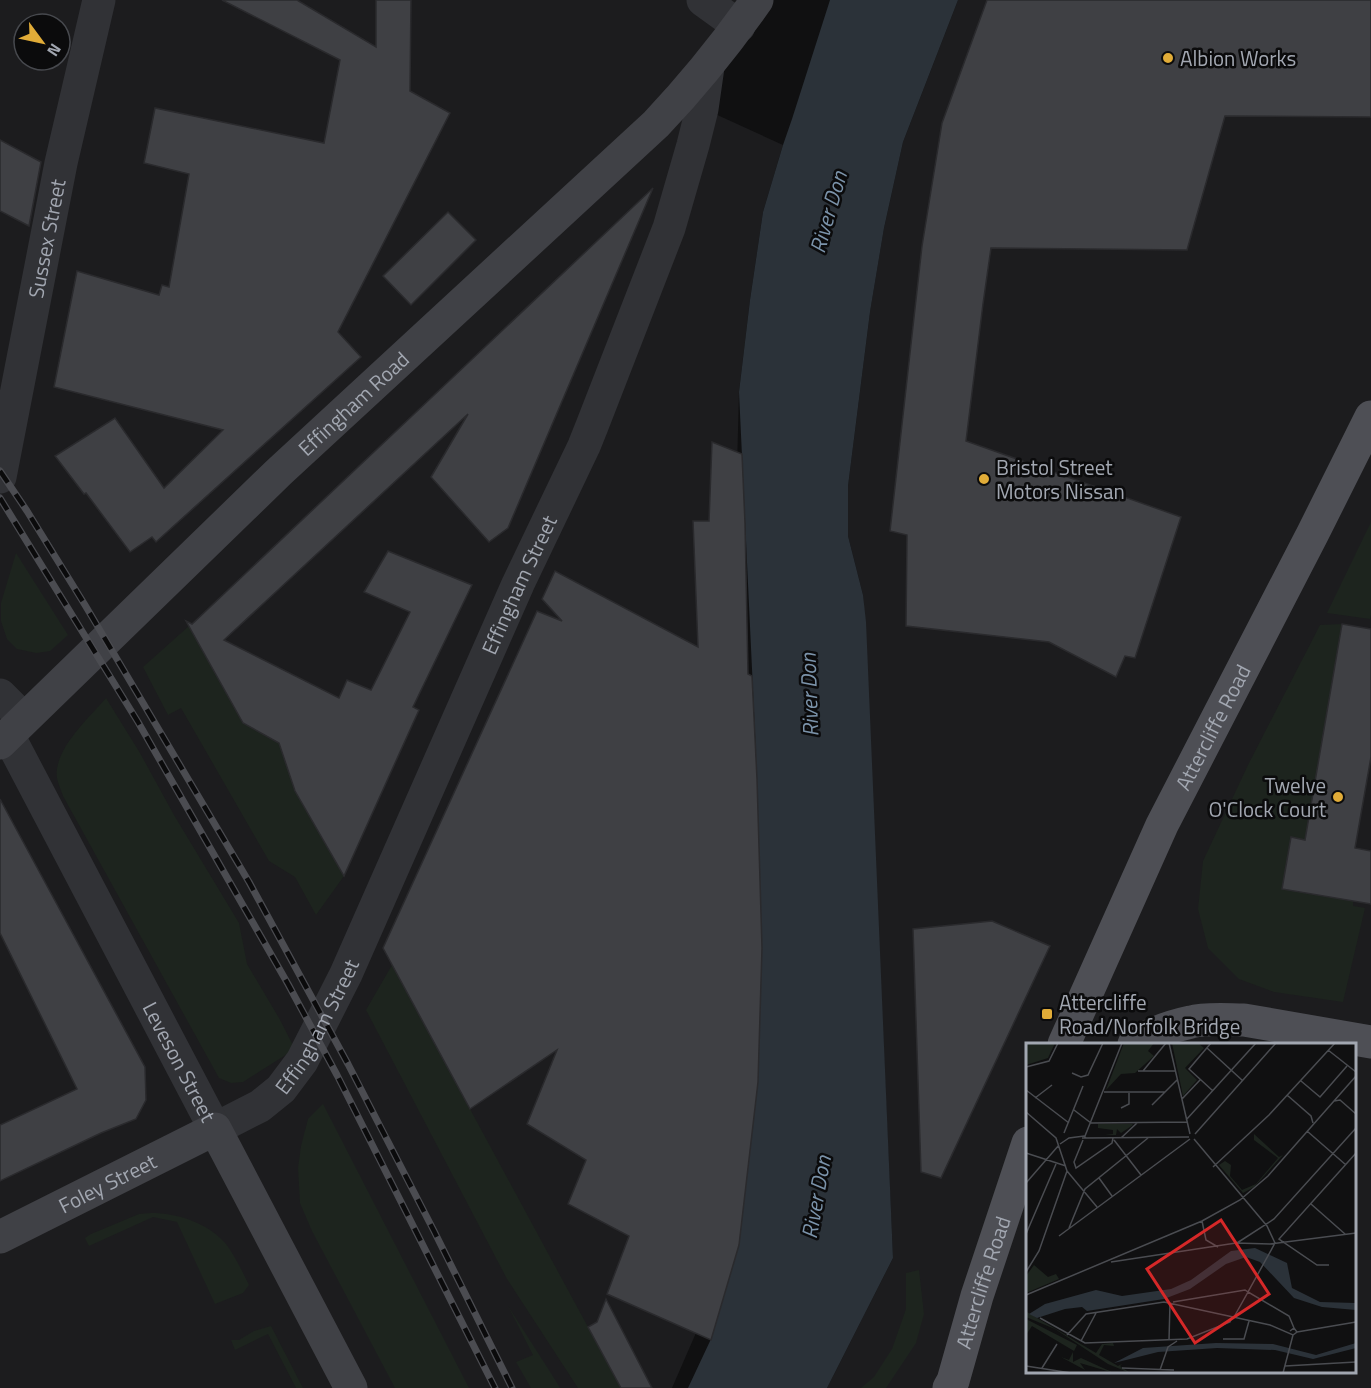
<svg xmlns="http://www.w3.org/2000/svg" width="1371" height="1388" font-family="'Titillium Web',sans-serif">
<rect width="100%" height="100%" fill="#101011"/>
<g fill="#1c1c1e" fill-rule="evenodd">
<path d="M0,0H757L702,108L783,145L763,212L750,300L739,392L719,1158L736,1241L672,1388H0ZM24,24H60V60H24Z"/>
<path d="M958,0H1371V1388H827L893,1258L863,595L848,536V486L870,312L884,228L903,142ZM1028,1044H1354V1372H1028Z"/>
</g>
<g fill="#1d241e">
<path d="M1371,522V615L1370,619L1327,613Z"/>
<path d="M16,553L68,635L50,651L36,653L17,649L7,639L1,621V603Z"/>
<path d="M1342,624L1305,840L1291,837L1282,889L1353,901V906L1365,908L1343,1002L1274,992L1239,979L1208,948L1198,909L1203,861L1248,765L1320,625Z"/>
<path d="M189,626L279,743L344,876L316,915L295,877L269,861L181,708L168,715L143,667Z"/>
<path d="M106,698L140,753L174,815L239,923L247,964L279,1018L295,1049L243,1082L231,1083L219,1078L63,796C61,790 58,784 57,778C53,750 89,718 106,698Z"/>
<path d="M392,965L621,1388H578L507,1279L366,1010Z"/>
<path d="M323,1104L469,1388H395L312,1231L300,1203L298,1168L301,1146L308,1119Z"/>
<path d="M151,1213C178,1213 208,1223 226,1244C235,1256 242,1271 249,1285L243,1293L215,1304L177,1222L153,1217L89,1246L85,1238L91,1234L139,1214Z"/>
<path d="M919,1270L924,1314L916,1343L886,1388H861L874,1377L892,1349L906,1309V1273Z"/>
<path d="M508,1306L554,1378L560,1388H531L516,1362L533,1355Z"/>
<path d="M271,1326L303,1388H296L268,1334L235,1350L231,1340H239L254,1331Z"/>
</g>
<path fill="#2b3239" d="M830,0H958L903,142L884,228L870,312L848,486V536L863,595L866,622L893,1258L827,1388H688L711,1339L756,754L739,392L750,300L763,212L783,145L792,119Z"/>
<g fill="#3f4044" stroke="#2a2a2d" stroke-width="1.5">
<path d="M222,0H297L376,47V0H411L410,91L450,113L338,332L361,357L156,542L152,537L130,552L86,493L84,494L55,456L115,418L164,488L223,430L54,387L77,271L159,295L162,285L169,287L189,174L144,163L155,108L324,143L340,60Z"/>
<path d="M987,0H1371V117L1225,116L1187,250L991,248L983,304L966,441L1181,517L1135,658L1125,656L1116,677L1049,642L906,626L907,535L890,531L922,246L942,123Z"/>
<path d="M0,140L41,162L29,226L0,211Z"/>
<path d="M653,188L508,528L489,542L431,477L468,414L224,640L339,698L347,680L371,690L410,612L364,592L388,551L472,585L413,707L419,710L344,876L295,791L279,743L243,723L186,621L192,624Z"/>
<path d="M448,212L476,240L411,305L383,276Z"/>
<path d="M712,442L742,454L745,523L748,674L752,676L757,779L762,948L758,1082L739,1245L711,1340L607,1294L629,1236L568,1204L586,1160L527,1124L557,1050L470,1109L383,948L537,611L562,621L542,599L555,571L698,647L693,521H709Z"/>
<path d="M1342,624L1371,629V757L1355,848L1371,851V904L1282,889L1291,837L1305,840Z"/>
<path d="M0,799L145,1067L146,1100L136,1119L101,1133L0,1181V1125L77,1089L0,933Z"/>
<path d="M992,921L1050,946L941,1178L921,1172L913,929Z"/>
<path d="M606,1299L652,1388H621L588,1327L597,1322Z"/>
</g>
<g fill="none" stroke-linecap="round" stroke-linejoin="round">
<g stroke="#313236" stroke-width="33">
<path d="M703,0L739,26"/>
<path id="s1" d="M0,477L61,163L99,0"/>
<path d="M0,695L24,719"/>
<path id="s2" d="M215,1129L260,1106L281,1089L302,1061L346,974L518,584L584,446L592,426L669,228L693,145L702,109L708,67"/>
</g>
<path stroke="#313236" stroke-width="33" id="s3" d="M8,735L215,1129"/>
<g stroke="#404146" stroke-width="33">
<path id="s4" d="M0,743L279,472L656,124C693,85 726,44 757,0"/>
<path id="s5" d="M0,1237L215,1129L351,1388"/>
</g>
<g stroke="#4e4f55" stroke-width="33">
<path id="s6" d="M1064,1044L1162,825L1313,533L1371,417"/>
<path d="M1134,1044C1150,1034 1172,1026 1191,1022C1205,1018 1229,1020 1244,1020L1371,1042"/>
<path id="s7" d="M949,1388L953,1381L977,1296L1028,1143"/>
</g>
<g stroke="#4b4c51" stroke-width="7">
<g id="rail">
<path d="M0,471L27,511L85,605L249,882L348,1064L434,1231L512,1388"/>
<path d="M0,498L138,722L288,984L337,1075L495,1388"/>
</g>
</g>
<use href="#rail" stroke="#0b0b0c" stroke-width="4.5" stroke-dasharray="14" stroke-linecap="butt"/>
</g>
<g fill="#e1ac38" stroke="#0b0b0c" stroke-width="2">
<circle cx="1168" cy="58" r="6"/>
<circle cx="984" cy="479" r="6"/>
<circle cx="1338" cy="797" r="6"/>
<rect x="1041" y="1008" width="12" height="12" rx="3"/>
</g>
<g text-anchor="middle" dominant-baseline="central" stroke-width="5" stroke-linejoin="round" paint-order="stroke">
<g font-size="21" fill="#a2a7b1" stroke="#0b0b0c" text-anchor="start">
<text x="1180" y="58">Albion Works</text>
<text x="996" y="467">Bristol Street<tspan x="996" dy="24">Motors Nissan</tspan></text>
<text x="1326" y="785" text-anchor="end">Twelve<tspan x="1326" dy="24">O'Clock Court</tspan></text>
<text x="1059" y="1002">Attercliffe<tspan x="1059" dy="24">Road/Norfolk Bridge</tspan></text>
</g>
<g font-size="21" fill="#a2a7b1" stroke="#0b0b0c">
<text stroke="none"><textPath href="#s1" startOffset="243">Sussex Street</textPath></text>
<text stroke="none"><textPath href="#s4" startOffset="490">Effingham Road</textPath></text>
<text stroke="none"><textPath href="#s2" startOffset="636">Effingham Street</textPath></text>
<text stroke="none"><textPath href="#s6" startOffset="350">Attercliffe Road</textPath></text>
<text stroke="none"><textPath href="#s2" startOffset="150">Effingham Street</textPath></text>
<text stroke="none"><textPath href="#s3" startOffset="369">Leveson Street</textPath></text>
<text stroke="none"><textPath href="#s5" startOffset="120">Foley Street</textPath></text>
<text stroke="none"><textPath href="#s7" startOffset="111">Attercliffe Road</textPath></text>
</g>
<g font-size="22" font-style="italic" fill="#7b93aa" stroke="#0b0b0c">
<text transform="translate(828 212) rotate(-74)">River Don</text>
<text transform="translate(809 695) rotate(-92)">River Don</text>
<text transform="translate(816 1197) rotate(-80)">River Don</text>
</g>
</g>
<g transform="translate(1026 1043)">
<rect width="330" height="330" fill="#101011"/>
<path d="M0,0H29L22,15L0,22ZM98,0H128L122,8L128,13L109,30L95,31L80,47ZM146,0H172L178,5L159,25L171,37L157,53ZM72,81H106L107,82L95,90L91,86L90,92H79L87,91V87L72,85ZM228,91L253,114L257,112L228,144L217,150L193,122L199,118L205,122L204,133L216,147L230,141L252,115L228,97ZM8,222L22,234L30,231L33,236L0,250V233ZM1,269L70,310L76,301L87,300L88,303L78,302L73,312L92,323L96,321L94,323L104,330L82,321L29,286L0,274ZM0,276L51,302L48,308L6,283L0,292ZM47,309V319L55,315L88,330L54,320L59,327L35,314L43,317Z" fill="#1d241e"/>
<path d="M229,205L261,220L266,245L294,259L330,260V267L296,264L268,255L234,219L220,214L200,221L164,246L138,256L61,268L56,264L39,266L11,275L3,271L19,261L70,247L96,253L145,246L165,237L205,208ZM190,300L247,301L290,312L330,300V305L287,316L249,307L191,305L132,309L88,320L117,305Z" fill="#2b3239"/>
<path fill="none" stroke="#4a4c51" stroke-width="1.5" d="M143,0L164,91M185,0L163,26L187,48M181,5L217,38M302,7L330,29M0,24L23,18L32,0M112,28H149M117,28L140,0M46,30L55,34L62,32L77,0M275,38L294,54L321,23M0,47L43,80M78,49H139M261,52L285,73L287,80M9,55L26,42M156,56L174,37M308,58L314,57L330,71M126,62L151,37M95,65L103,61V50M48,67L65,80L161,79M0,69L30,95L41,128L13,208L0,229M160,77L230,0M281,88L320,122M38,90L57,43M169,91L250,0M59,93L96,0M60,95L163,94M95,95L111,80M168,96L241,183L249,200M57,97L48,119L50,125L86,100L87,95M88,97L115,132M34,101L43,95L58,93L60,95H56M0,110L40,123M187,124L243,72L309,0M41,128L71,164M73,135L86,153M0,140L33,102M285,161L319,191M176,178L180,197L192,204M43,185L59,146L122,95M0,191L30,121M33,193L164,96M211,200L248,176L330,85M249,200L222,249L263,273L268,285M85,219L210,200L244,201L330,190M303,222H291L253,196L330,110M0,252L176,178L214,157L242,133L330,33M147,259L219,247L222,249L208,274M14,275L59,300L161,296L204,279L206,274M271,289L330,279M41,292L60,271L138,259L244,282L267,292L271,289L268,285L264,288M197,296H218L223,278M143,297L144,260M55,298L70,270M0,323L45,330M259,323L330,319M16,325L31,301M96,325L148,327M134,327L142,304L151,298M257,330L267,292"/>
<path fill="#d62828" fill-opacity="0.15" stroke="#d62828" stroke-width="3" d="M195,177L243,251L169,300L121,226Z"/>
<rect width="330" height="330" fill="none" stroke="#a2a7b1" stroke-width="3"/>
</g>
<g transform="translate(42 42) rotate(123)"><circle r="28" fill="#0b0b0c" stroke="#47494e" stroke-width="1.5"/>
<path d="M0-4.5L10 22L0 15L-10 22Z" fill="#e1ac38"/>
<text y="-9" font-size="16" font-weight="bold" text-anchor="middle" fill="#a2a7b1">N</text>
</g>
</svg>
